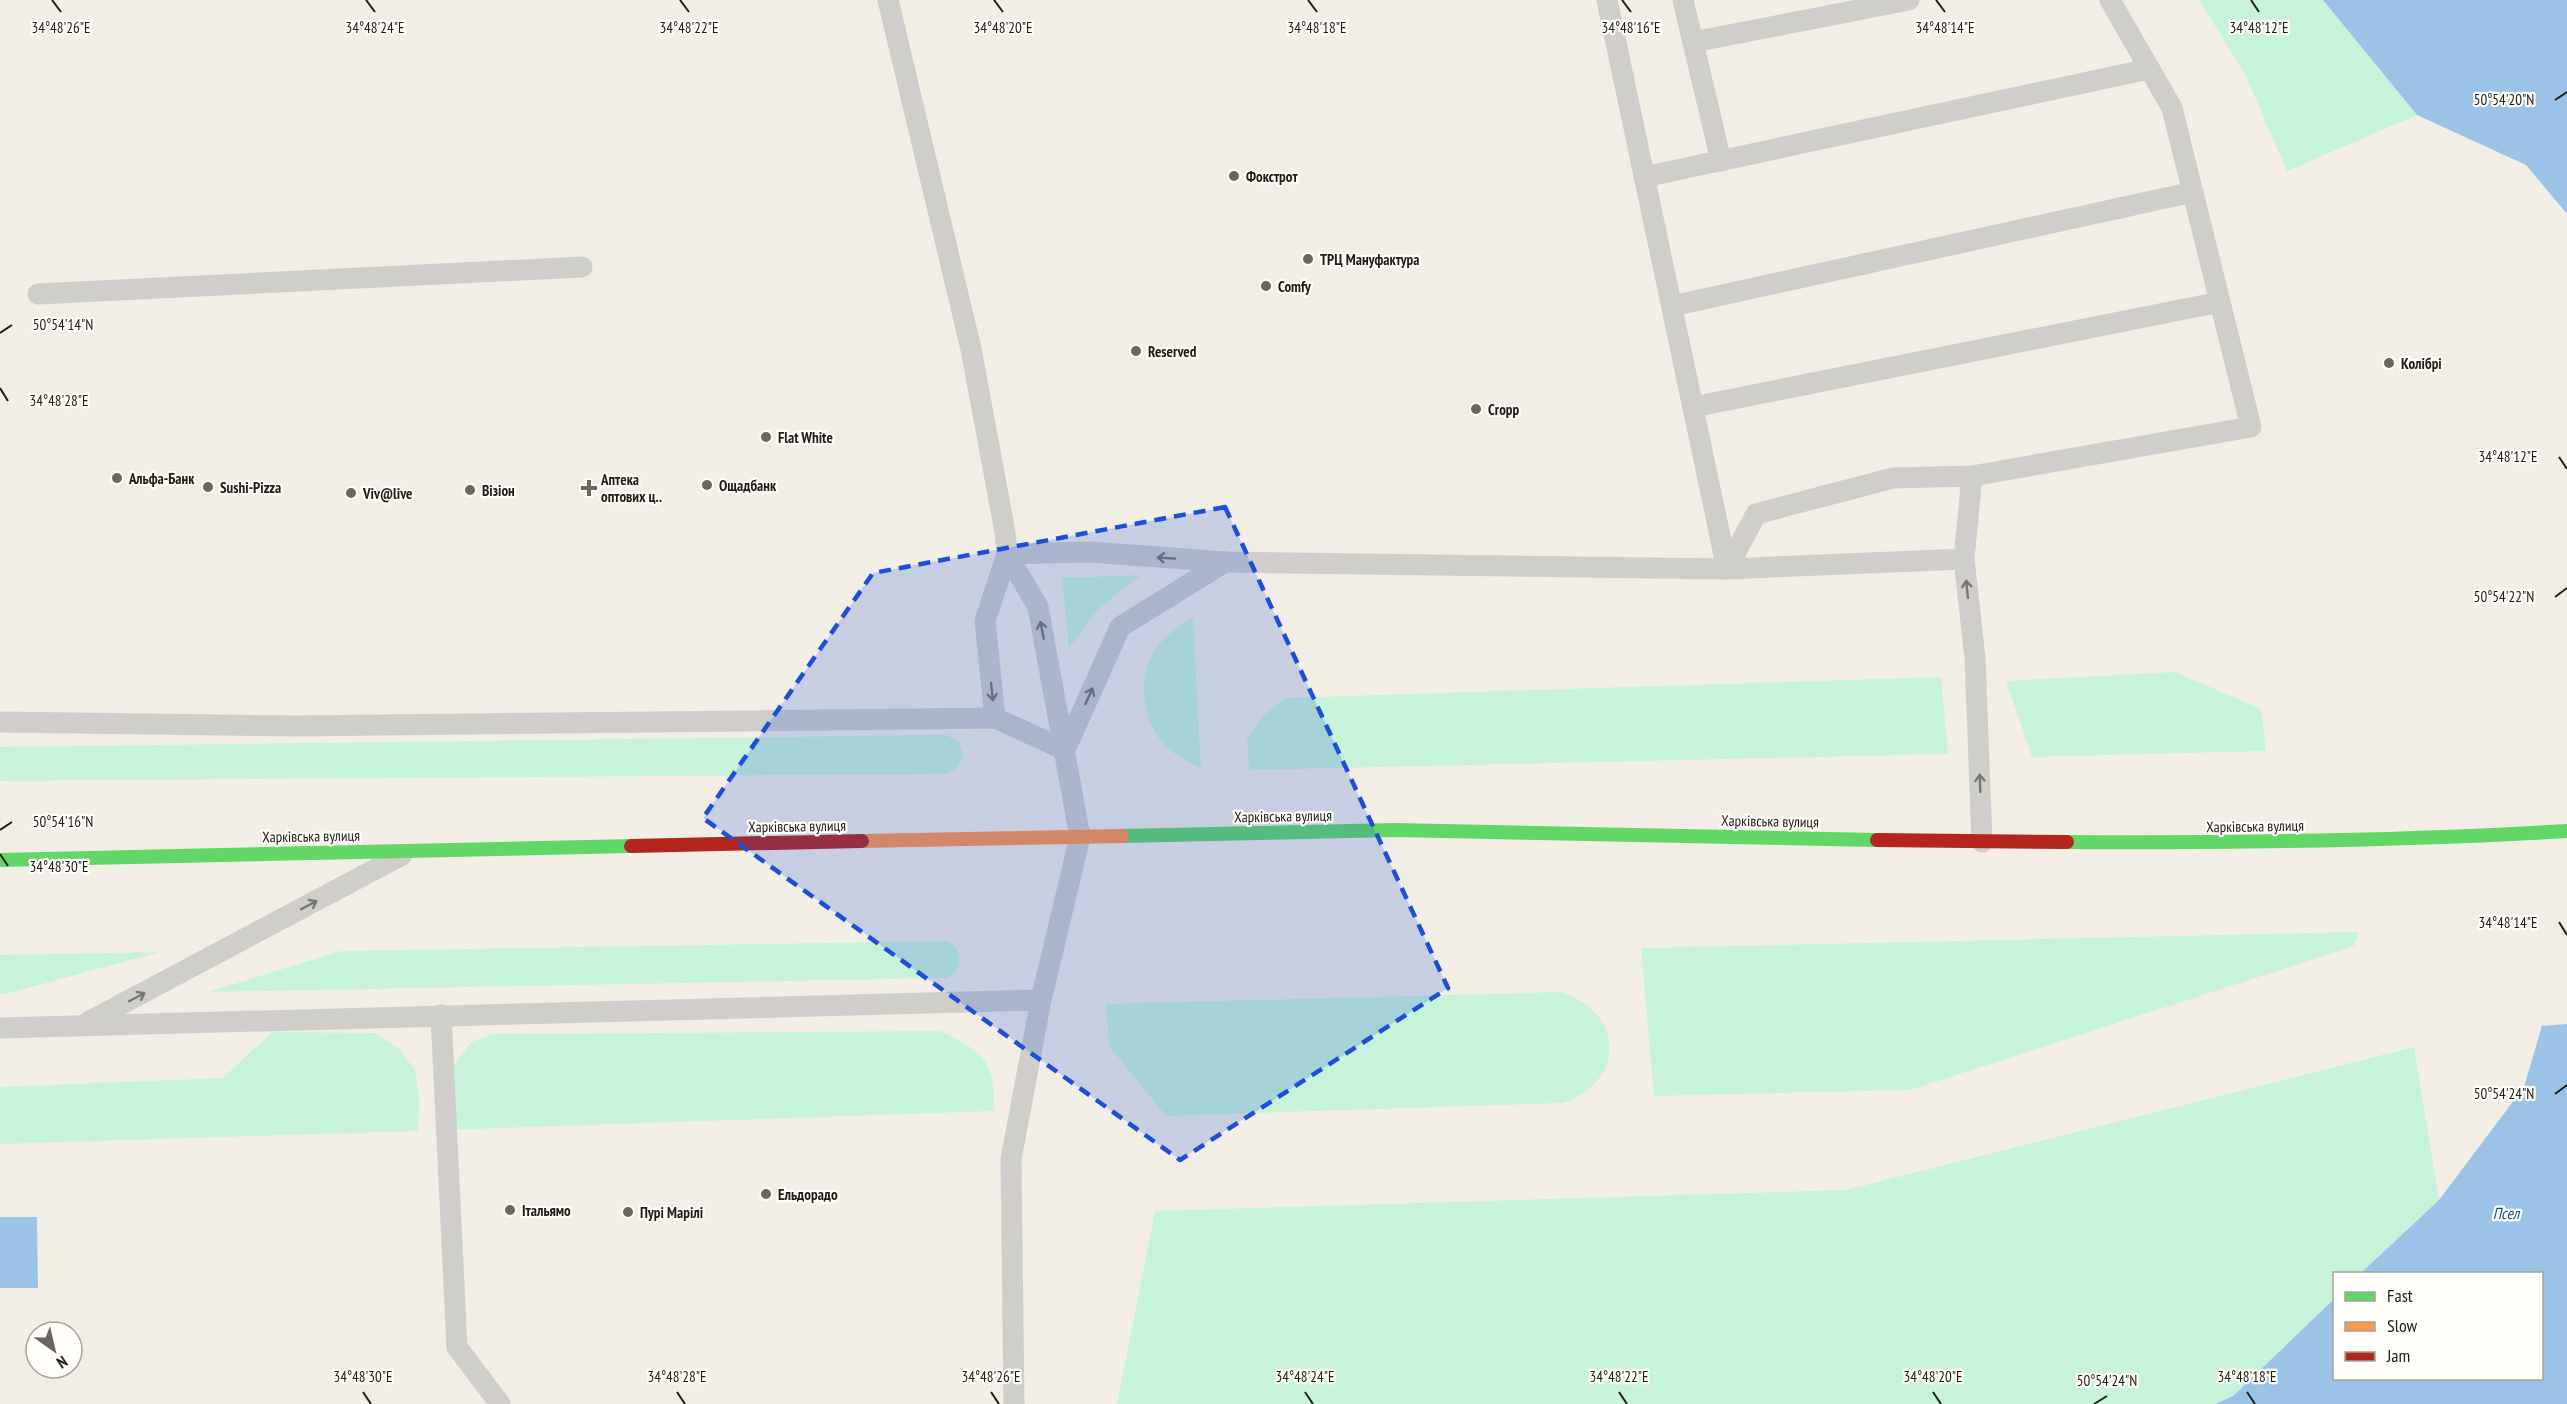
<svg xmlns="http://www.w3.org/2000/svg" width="2567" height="1404" font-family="'PT Sans Narrow',sans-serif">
<rect width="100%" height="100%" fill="#f3eee5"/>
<g fill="#c7f3da">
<path d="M2199,0H2323L2417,115L2287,171L2245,74Z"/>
<path d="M1141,575L1099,608L1069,648L1062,578Z"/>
<path d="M1193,618L1201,768C1187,762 1174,755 1163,743C1141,719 1137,674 1157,647C1167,634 1179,626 1193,618Z"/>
<path d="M2175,672L2261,709L2266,751L2032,757L2006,681Z"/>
<path d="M1941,677L1948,754L1249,770L1247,739L1263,716L1285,698Z"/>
<path d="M946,735L958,741L963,754L958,767L947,774L0,781V747Z"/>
<path d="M2358,932L2354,946L1910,1090L1654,1096L1641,948Z"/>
<path d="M947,941C964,950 963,969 947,978L208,992L341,951Z"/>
<path d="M160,952L9,993L0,994V955Z"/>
<path d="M1560,992C1624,1011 1627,1081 1563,1103L1166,1116L1109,1046L1106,1004Z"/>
<path d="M940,1031C984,1052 995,1060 994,1111L446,1130L452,1068L471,1042L493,1034Z"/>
<path d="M272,1032L376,1033L400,1050L415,1070L419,1099L418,1131L0,1144V1087L223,1078Z"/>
<path d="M2414,1047L2439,1200L2361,1273L2334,1274V1299L2233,1396L2215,1404H1117L1155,1211L1846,1190Z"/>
</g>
<g fill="#9bc3e7">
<path d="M2323,0H2567V214L2526,165L2417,115Z"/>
<path d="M2567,940V1404H2215L2233,1396L2334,1299V1378H2542V1274L2361,1273L2439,1200L2524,1087Z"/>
<path d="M0,1217H37L38,1288H0Z"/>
</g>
<path fill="#f3eee5" d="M2567,937V1024L2539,1026L2564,939Z"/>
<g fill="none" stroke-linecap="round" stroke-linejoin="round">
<g stroke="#cfcecb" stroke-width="21">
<path d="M888,0L971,349L1005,532L1007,554L985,621L995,718"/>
<path d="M1607,0L1727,569L1964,559"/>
<path d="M1683,0L1721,161"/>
<path d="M1693,42L1909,0"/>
<path d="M1644,177L2149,69"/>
<path d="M38,294L582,267"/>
<path d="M1672,306L2193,192"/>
<path d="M1693,407L2220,302"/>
<path d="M1972,476L2251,427L2172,108L2110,0"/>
<path d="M1007,554L1091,552L1225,562L1727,569L1756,514L1893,478L1972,476L1964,559L1975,658L1982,842"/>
<path d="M1007,554L1038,607L1080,837L1041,1000L1011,1159L1014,1404"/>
<path d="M0,722L295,726L995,718L1065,750"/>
<path d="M1065,750L1120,627L1225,562"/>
<path d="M441,1015L457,1347L500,1404"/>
<path d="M88,1022L402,855"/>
<path d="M0,1028L1041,1000"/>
</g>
<g stroke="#63d668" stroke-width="14">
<path d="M1122,836L1395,830L1877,840"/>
<path d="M2067,842C2234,843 2400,841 2567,831"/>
<path d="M0,860L631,846"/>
</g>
<path stroke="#ff974d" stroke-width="14" d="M862,841L1122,836"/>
<g stroke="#b3261e" stroke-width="14">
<path d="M1877,840L2067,842"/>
<path d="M631,846L862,841"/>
</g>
</g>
<defs><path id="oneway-shaft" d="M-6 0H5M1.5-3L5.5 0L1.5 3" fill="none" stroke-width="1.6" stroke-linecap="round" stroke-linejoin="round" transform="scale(1.5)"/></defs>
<g stroke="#777570">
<use href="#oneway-shaft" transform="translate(1166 558) rotate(-176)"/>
<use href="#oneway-shaft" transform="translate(1967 589) rotate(-96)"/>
<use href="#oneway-shaft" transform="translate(1042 630) rotate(-101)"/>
<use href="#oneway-shaft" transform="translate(992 692) rotate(84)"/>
<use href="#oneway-shaft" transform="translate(1089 696) rotate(-66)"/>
<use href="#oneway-shaft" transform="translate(1980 783) rotate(-92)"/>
<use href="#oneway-shaft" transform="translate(309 905) rotate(-28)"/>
<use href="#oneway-shaft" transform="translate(137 997) rotate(-28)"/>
</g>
<path fill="#1d4ed8" fill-opacity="0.2" stroke="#1d4ed8" stroke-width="4.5" stroke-dasharray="12 8" stroke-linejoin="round" d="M1225,507L1448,988L1180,1160L703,818L873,573Z"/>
<path fill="none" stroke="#1f1c16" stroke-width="2" d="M52,0L61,12M366,0L375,12M680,0L689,12M994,0L1003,12M1308,0L1317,12M1622,0L1631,12M1936,0L1945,12M2251,0L2259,12M2555,100L2567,92M0,333L12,325M0,388L8,401M2559,457L2567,469M2555,597L2567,588M0,830L12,822M0,854L8,866M2559,922L2567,935M2555,1094L2567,1085M363,1392L371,1404M677,1392L685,1404M991,1392L999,1404M1305,1392L1313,1404M1619,1392L1627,1404M1933,1392L1941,1404M2247,1392L2255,1404M2094,1404L2107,1396"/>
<g fill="#69665e" stroke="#fffdfa" stroke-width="2">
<circle cx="1234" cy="176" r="6"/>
<circle cx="1308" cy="259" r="6"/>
<circle cx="1266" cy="286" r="6"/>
<circle cx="1136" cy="351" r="6"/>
<circle cx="2389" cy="363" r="6"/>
<circle cx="1476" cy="409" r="6"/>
<circle cx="766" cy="437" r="6"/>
<circle cx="117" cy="478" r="6"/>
<circle cx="707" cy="485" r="6"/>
<circle cx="208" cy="487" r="6"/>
<path d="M586 479h6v6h6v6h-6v6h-6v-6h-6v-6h6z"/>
<circle cx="470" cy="490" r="6"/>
<circle cx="351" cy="493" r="6"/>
<circle cx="766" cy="1194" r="6"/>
<circle cx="510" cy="1210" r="6"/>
<circle cx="628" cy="1212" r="6"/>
</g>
<g text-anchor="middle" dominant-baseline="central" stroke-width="4.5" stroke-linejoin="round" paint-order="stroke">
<g font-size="15" font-weight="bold" fill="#1f1c16" stroke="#fffdfa" text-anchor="start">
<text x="1246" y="176">Фокстрот</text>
<text x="1320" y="259">ТРЦ Мануфактура</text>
<text x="1278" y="286">Comfy</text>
<text x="1148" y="351">Reserved</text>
<text x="2401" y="363">Колібрі</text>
<text x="1488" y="409">Cropp</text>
<text x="778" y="437">Flat White</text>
<text x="129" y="478">Альфа-Банк</text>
<text x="601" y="479">Аптека<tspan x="601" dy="17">оптових ц..</tspan></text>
<text x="719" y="485">Ощадбанк</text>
<text x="220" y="487">Sushi-Pizza</text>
<text x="482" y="490">Візіон</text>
<text x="363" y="493">Viv@live</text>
<text x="778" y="1194">Ельдорадо</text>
<text x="522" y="1210">Італьямо</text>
<text x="640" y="1212">Пурі Марілі</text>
</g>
<g font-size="15" fill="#1f1c16" stroke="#fffdfa">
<text transform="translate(1283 816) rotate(-1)">Харківська вулиця</text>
<text transform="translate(1770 821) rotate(1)">Харківська вулиця</text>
<text transform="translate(797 826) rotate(-1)">Харківська вулиця</text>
<text transform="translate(2255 826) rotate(-1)">Харківська вулиця</text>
<text transform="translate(311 836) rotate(-1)">Харківська вулиця</text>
</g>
<g font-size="16" font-style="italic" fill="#105386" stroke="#fffdfa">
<text x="2506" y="1213">Псел</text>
</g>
</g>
<g font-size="15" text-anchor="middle" fill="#1f1c16" stroke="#fffdfa" stroke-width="4.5" stroke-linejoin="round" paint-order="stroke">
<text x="61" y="33">34°48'26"E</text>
<text x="375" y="33">34°48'24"E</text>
<text x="689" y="33">34°48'22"E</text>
<text x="1003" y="33">34°48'20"E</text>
<text x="1317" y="33">34°48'18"E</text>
<text x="1631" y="33">34°48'16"E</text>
<text x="1945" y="33">34°48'14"E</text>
<text x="2259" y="33">34°48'12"E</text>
<text x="2504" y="105">50°54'20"N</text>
<text x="63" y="330">50°54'14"N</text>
<text x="59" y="406">34°48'28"E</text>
<text x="2508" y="462">34°48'12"E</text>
<text x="2504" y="602">50°54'22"N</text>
<text x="63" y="827">50°54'16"N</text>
<text x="59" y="872">34°48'30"E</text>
<text x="2508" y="928">34°48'14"E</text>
<text x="2504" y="1099">50°54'24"N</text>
<text x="363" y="1382">34°48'30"E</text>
<text x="677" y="1382">34°48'28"E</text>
<text x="991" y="1382">34°48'26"E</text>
<text x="1305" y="1382">34°48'24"E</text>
<text x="1619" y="1382">34°48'22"E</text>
<text x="1933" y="1382">34°48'20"E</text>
<text x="2247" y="1382">34°48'18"E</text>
<text x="2107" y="1386">50°54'24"N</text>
</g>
<rect x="2333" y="1272" width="210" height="108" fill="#fffdfa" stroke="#a5a39f" stroke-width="1.5"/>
<rect x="2345" y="1292" width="30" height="9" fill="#63d668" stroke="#a5a39f" stroke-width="1.5"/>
<text x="2387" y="1302" font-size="18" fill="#1f1c16">Fast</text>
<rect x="2345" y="1322" width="30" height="9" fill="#ff974d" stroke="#a5a39f" stroke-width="1.5"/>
<text x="2387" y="1332" font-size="18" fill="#1f1c16">Slow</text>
<rect x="2345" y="1352" width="30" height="9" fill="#b3261e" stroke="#a5a39f" stroke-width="1.5"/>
<text x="2387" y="1362" font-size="18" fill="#1f1c16">Jam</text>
<g transform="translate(54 1350) rotate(146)"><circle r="28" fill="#fffdfa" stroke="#a5a39f" stroke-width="1.5"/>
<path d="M0-4.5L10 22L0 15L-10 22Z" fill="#69665e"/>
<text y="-9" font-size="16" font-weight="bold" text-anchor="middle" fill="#1f1c16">N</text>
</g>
</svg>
